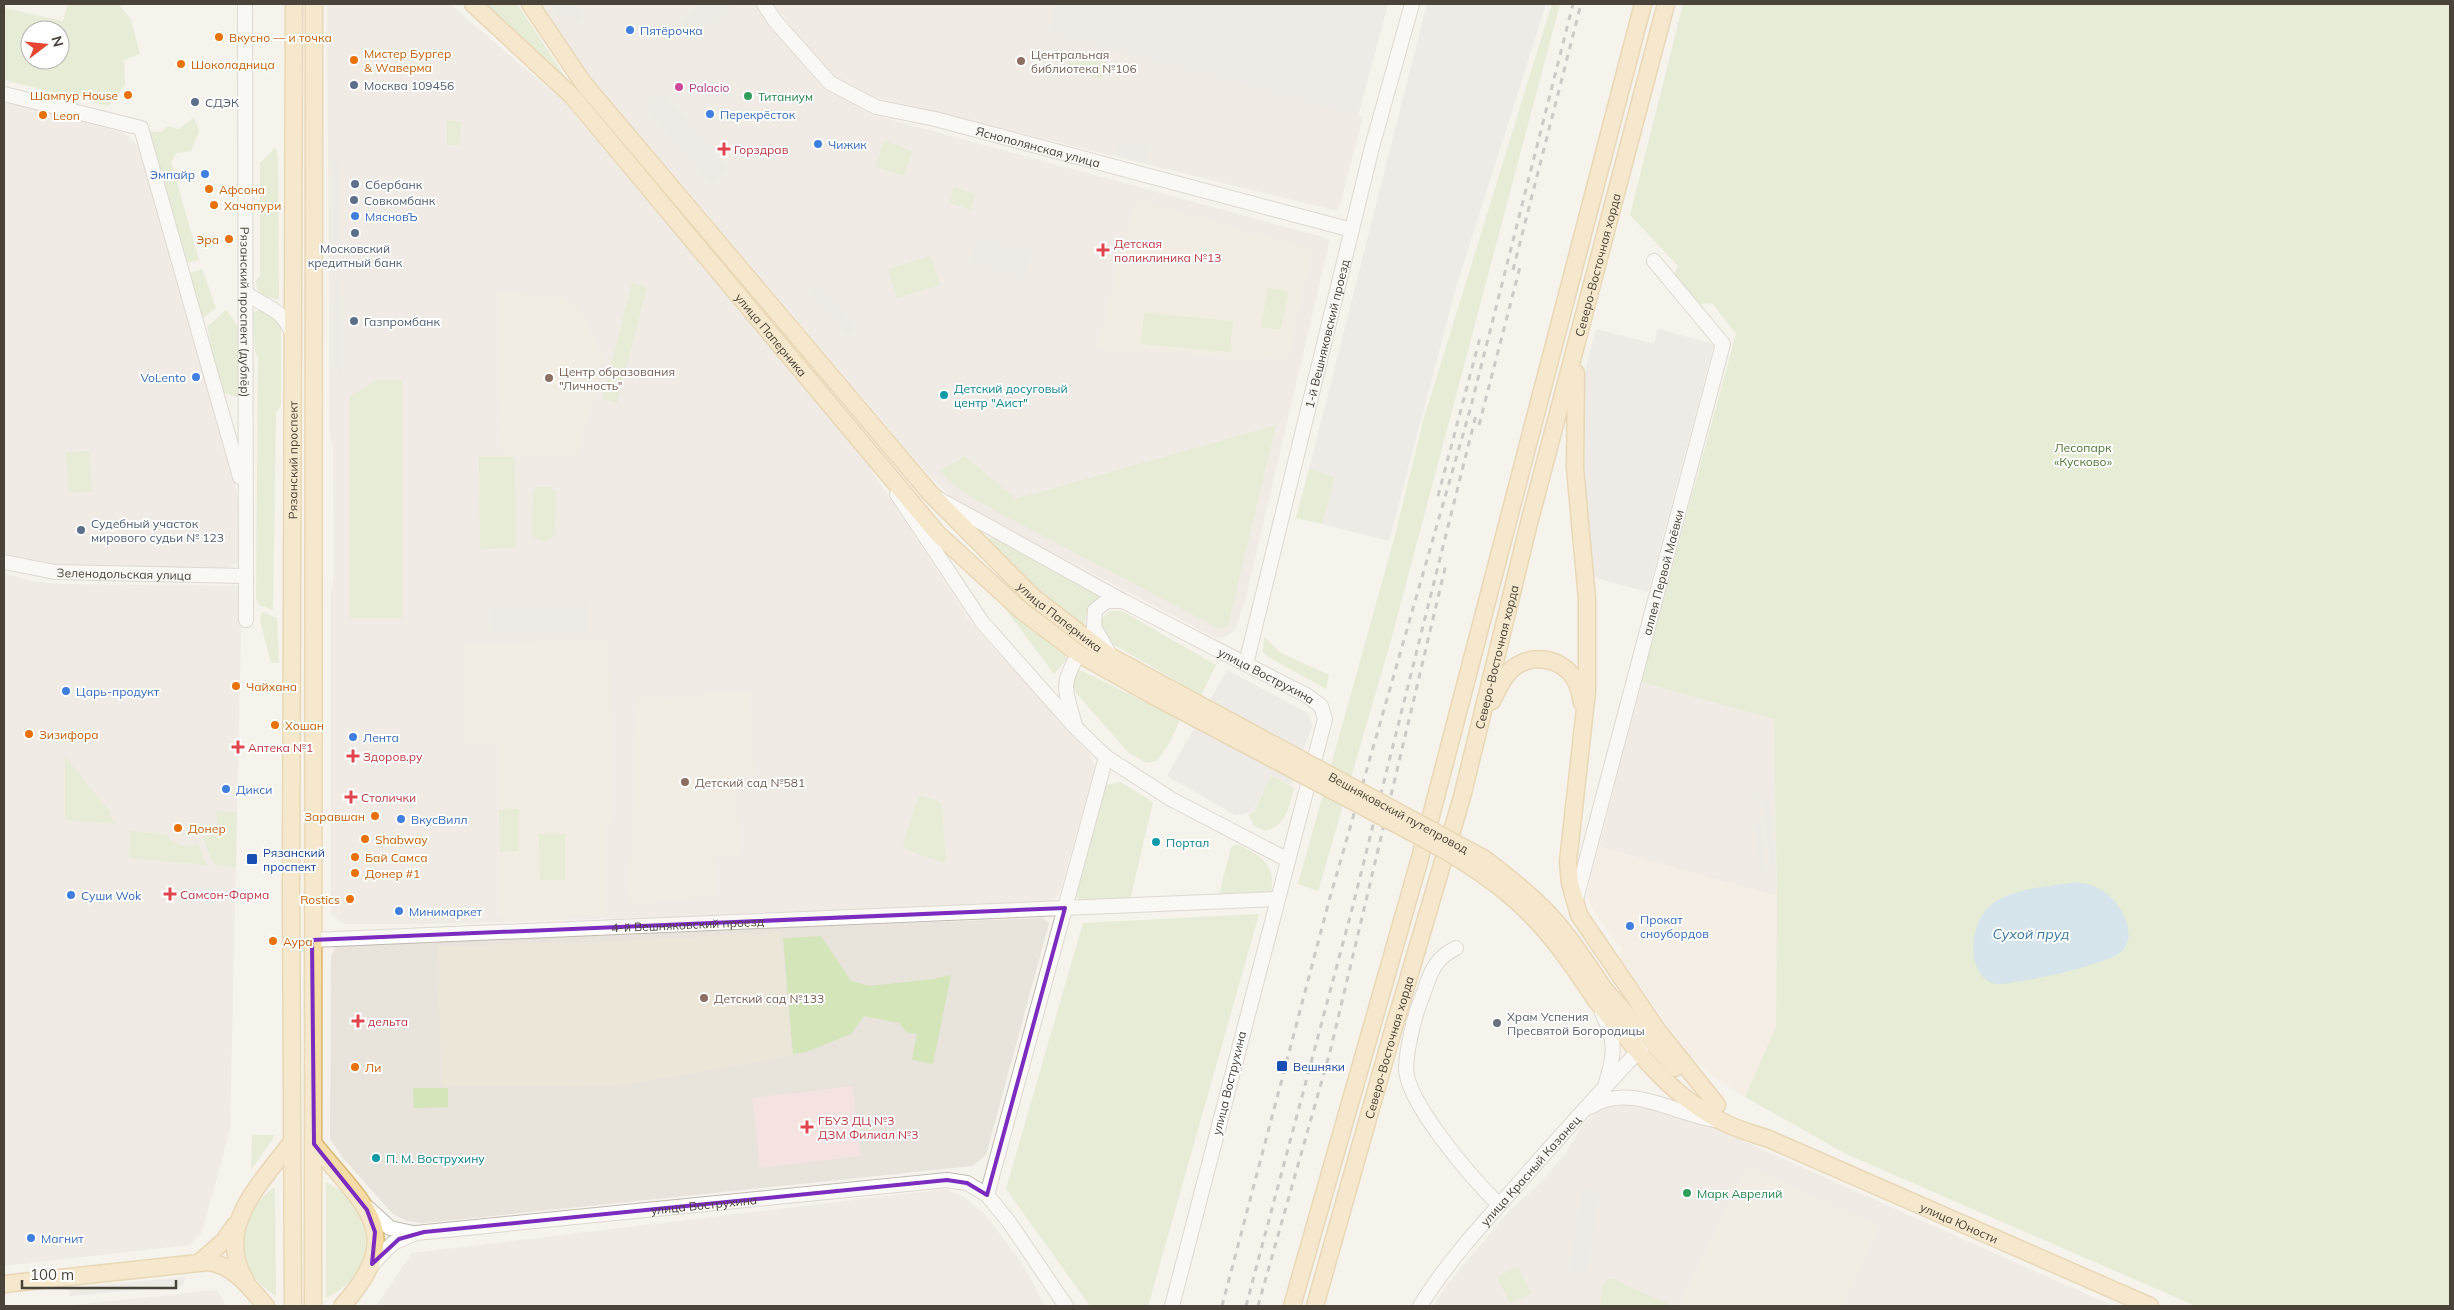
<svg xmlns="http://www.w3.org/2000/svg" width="2454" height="1310" font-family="Mulish,sans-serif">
<rect width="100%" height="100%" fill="#f5f2ec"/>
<g fill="#e8e3db">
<path d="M327,4H450L563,101L861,454L971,623L1090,754L1095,767L1059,896L1051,901L701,916L423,924H344L331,914V592L334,575L333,451L330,436Z"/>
<path d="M539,4H755L771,28L824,89L870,114L1330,239L1246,597L1235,630L1225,637L1216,638L974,511L947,493L931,478L675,176L592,82Z"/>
<path d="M775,4H1055L1048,32L1363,117L1341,201L1337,211L862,94L833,78L776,8Z"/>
<path d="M4,99L124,133L138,146L239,499L238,561L229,569L56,564L4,554Z"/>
<path d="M4,573L31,581L60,584L242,586L230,1130L202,1232L189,1245L4,1266Z"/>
<path d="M1641,682L1774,718L1777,896L1599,847Z"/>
<path d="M1043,918L1049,923L986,1155L972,1166L425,1223L407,1221L393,1214L342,1157L330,1139L331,956L336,946L342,944Z"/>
<path d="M1629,1101L1705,1124L2113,1306H1434L1445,1287L1509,1211L1537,1186L1566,1153L1582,1126L1599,1109Z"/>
<path d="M946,1189L964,1197L985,1214L1022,1263L1045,1306H376L412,1253Z"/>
<path d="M217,1290L226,1306H63Z"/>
</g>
<path fill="#f4e8da" d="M1599,847L1777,896L1776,1027L1745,1097L1710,1074L1690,1057L1620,958L1621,946L1618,945L1592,908L1589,898L1588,889Z"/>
<g fill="#e5e1dd">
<path d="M1055,4H1388L1358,116L1048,32Z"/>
<path d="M1427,4H1546L1457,284L1389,541L1322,524L1335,477L1309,469Z"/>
<path d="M1596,329L1654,344L1658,329L1714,344L1648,592L1592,577L1582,470V398L1586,368Z"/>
<path d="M1227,670L1308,713L1312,726L1291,785L1271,775L1253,812L1235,815L1167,776Z"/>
</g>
<g fill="#ece6d8">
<path d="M1136,201L1312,250L1287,360L1098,347Z"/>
<path d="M498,293L562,297L581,311L603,358L594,397L578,452H502Z"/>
<path d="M609,644L610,823L604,824L605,915L499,916L498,741H464V645Z"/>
<path d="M750,692L754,777H735L739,854L713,856L715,896L629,901L638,699Z"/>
<path d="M781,932L792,1056L624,1085L442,1087L437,946L618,941Z"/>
<path d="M1747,1167L1879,1227L1842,1305L1845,1306L1679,1305Z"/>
</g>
<path fill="#f4e3e1" d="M853,1086L861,1156L760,1168L752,1098Z"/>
<g fill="#d3e5b9" fill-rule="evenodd">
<path d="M68,4H119L131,20L140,54L124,60L125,85L108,106L4,80V8L63,21ZM30,30H60V60H30Z"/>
<path d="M484,4H517L570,84Z"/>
<path d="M1552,4H1560L1391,640L1318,891L1298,884L1393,543L1424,418Z"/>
<path d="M1683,4H2450V1306H2196L1846,1154L1745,1097L1776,1027L1777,896L1774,719L1641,682L1736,334L1712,303L1695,304L1674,276L1678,266L1630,215Z"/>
<path d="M1072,50L1107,59L1102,79L1067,70Z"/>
<path d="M194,117L199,131L191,151L176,153L171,162L199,260L184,263L145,131L161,132L168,126L179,129Z"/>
<path d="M447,121H461L460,145H447Z"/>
<path d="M884,141L912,151L904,176L876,167Z"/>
<path d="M276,147L278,161L279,300L262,295L257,289L256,281L260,276V163Z"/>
<path d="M954,187L975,194L971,210L950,203Z"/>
<path d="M931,256L940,285L897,298L888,269Z"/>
<path d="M202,269L216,308L203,318L190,273Z"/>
<path d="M632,283L647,287L617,403L602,399Z"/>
<path d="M1268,288L1288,291L1281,330L1261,327Z"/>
<path d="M226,310L239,328L240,398L222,392L207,351L211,344L207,327Z"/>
<path d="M257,311H263L281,320V406L276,413L273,610L259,605L256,599L258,357L255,352L253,313Z"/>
<path d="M1144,313L1233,321L1230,352L1141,344Z"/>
<path d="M378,380H402V618H350V396Z"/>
<path d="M1276,425L1228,626L1220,629L994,510L959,489L940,471L965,456L1016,499Z"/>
<path d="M89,451L92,492L69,493L66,452Z"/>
<path d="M479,457H515L516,548L480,549Z"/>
<path d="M1309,469L1335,477L1322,524L1296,518Z"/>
<path d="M538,487H549L556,492L555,535C546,543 541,543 532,535L533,491Z"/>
<path d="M989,538H994L1103,597C1090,603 1087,611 1084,625L1035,591L986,541Z"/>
<path d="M1006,610L1069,657L1054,674Z"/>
<path d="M1110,611H1122L1216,665L1201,695L1104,639C1098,626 1099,620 1110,611Z"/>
<path d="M262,612L277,618L279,663H271L260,620Z"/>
<path d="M1264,637L1281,653L1329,675L1326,689L1268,657L1263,652Z"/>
<path d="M1075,671H1083L1180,720L1171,740L1157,761L1147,763L1129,753L1076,693L1072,681Z"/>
<path d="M65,757L111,813L109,815L117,824L65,820Z"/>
<path d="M1271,775L1294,788C1289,807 1287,825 1265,831L1254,826L1248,814L1254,812Z"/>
<path d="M1121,782L1153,802L1130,900L1081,902L1072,889L1101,786Z"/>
<path d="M922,796L941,802L942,806L946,861L943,863L905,849L903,846L918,797Z"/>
<path d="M519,809V851L500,852L499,810Z"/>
<path d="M216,811L237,812L236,867L214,865L203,838C215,832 219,824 216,811Z"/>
<path d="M131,831L167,835C176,846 185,848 198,844L207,865L129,858Z"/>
<path d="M539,834H565V880H540Z"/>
<path d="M1237,844C1261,856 1276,863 1271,892L1219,895L1231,847Z"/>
<path d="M1259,914L1148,1306H1090L1006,1189L1083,923Z"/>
<path d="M821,936L851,981L869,986L934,979L951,975L933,1064L912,1060L917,1034L906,1032L899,1023L864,1016L851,1034L806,1052L793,1054L783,938Z"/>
<path d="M413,1088H448V1107L414,1108Z"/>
<path d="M252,1135H274L273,1139L251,1170Z"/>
<path d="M326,1182C379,1207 379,1273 326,1298Z"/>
<path d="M275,1187L276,1296C232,1270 234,1214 275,1187Z"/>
<path d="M1518,1267L1531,1293L1510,1303L1497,1277Z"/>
<path d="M1606,1279H1613L1672,1306H1600L1603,1285Z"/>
</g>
<g fill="#e4e2e0">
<path d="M549,4H574L584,15L576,22L569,13L562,19Z"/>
<path d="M701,4H733L691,41L677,26Z"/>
<path d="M662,92L728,168L711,183L645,107Z"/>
<path d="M1120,140L1149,148L1145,163L1116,155Z"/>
<path d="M333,159L341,166V252L333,244Z"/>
<path d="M977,237L1032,251L1025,279L971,261Z"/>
<path d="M334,276L341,285L342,374L334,365Z"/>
<path d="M819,286L856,327L848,335L811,294Z"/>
<path d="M588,603L589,632L491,634L490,605Z"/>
<path d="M1755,794L1769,797L1776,869H1770L1763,804L1754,801Z"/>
<path d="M1761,820L1766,870L1760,871L1754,821Z"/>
<path d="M1582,1189L1600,1192L1587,1274L1569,1271Z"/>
<path d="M185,1277L183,1286L70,1296L69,1288Z"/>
</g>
<path fill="#afd5eb" d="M2076,882C2088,884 2097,886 2107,894C2123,906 2141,941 2117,955C2099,965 2036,980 2014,982C2009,983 2001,985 1996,984C1963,976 1970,920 1992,904C2015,887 2048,887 2076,882Z"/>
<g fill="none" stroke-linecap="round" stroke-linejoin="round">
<g stroke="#c0b9af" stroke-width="16">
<g id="minor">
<path id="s1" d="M245,4L246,620"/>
<path id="s2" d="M764,4L775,21L830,83L876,107L935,119L1352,230"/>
<path d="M4,94L141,128L240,477"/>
<path d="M246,293C267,309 281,307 292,333"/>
<path d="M897,494L982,622L1076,728L1106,757L1171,799L1288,860"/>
<path id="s3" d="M939,499L1123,601L1306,695L1321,706L1325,719L1172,1306"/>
<path id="s4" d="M4,562L55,572L246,576"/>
<path d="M1109,653L1094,627L1095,610L1107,601H1123"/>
<path id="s5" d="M1246,664L1372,147L1412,4"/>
<path d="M1075,725C1066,692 1059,685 1079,654"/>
<path id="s6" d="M1575,903L1723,344L1654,261"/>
<path id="s7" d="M312,940L1277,899"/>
<path d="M1456,948C1432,960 1430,976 1421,1000C1414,1017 1407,1048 1406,1067C1405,1102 1474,1180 1499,1205"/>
<path d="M1602,1013C1616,1040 1615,1054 1606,1083"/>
<path d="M1590,1107C1630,1082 1674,1114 1715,1120"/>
<path d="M987,1195L1106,757"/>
<path d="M368,1208L390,1228L413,1233"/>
<path id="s8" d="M372,1264L393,1243L416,1233L947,1180L967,1183L987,1195L1009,1222L1066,1306"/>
<path id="s9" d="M1420,1306C1447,1262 1484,1222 1518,1184C1559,1137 1601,1091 1644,1045"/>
</g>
</g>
<g stroke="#dab875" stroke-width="19">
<g id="major">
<path id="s10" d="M473,4L572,96L938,534L1022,611L1079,654L1150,694"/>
<path id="s11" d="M530,4L584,84L930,493L1033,597L1110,656L1156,681"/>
<path d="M1576,373L1575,468L1587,599V691L1568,862L1570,883L1579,915L1658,1031L1717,1105"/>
<path d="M1492,701C1497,691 1502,679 1510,671C1528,653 1560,656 1574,678C1579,685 1580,694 1582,703"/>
<path d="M1605,990L1675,1068"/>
<path id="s12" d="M1595,999C1632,1045 1670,1097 1725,1123C1739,1130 1754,1134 1769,1139L2150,1306"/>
<path d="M314,1144C363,1206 409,1232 342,1306"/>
<path d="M200,1262L224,1241L235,1225"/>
<path d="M246,1281C213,1228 261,1183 291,1143"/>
<path d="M4,1284L208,1262C234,1265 250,1288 266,1306"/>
<path id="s13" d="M293,1306L291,888L294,4"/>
<path d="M313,1306L314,4"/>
<path d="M1292,1306L1420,858L1643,4"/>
<path id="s14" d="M1315,1306L1392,1034L1462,797L1529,523L1666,4"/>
</g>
</g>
<use href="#minor" stroke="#fff" stroke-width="14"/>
<use href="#major" stroke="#f5dba5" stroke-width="16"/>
<g stroke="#9a9a9a" stroke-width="3" stroke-dasharray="6 6" stroke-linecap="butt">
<path d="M1513,270L1581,4"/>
<path d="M1479,425L1521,263"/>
<path d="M1438,496L1481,334"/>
<path d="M1222,1306L1329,901L1470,410L1573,4"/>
<path d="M1246,1306L1351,913L1476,415"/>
<path d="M1258,1306L1330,1052L1446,564"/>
</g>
<g stroke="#dab875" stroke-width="19" stroke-linecap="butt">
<g id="major-bridge">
<path id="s15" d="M1156,681L1485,859C1506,875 1526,891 1544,909C1568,933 1586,963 1605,990"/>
<path d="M1150,694C1221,731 1291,769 1362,806C1412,833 1464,857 1508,894C1544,923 1570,961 1595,999"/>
</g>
</g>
<use href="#major-bridge" stroke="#f5dba5" stroke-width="16"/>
</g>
<path d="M0 0H2454V1310H0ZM1065,908L987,1195L967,1183L947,1180L424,1232L399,1239L372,1264L375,1232L367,1210L314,1144L312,940Z" fill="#f5f2ec" fill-opacity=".55" fill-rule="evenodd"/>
<path fill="none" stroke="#7b2cbf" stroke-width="4" stroke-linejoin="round" d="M1065,908L987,1195L967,1183L947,1180L424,1232L399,1239L372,1264L375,1232L367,1210L314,1144L312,940Z"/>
<g fill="#3f7fe0" stroke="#fff" stroke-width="2">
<circle cx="630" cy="30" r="5"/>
<circle cx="710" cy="114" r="5"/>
<circle cx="818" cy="144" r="5"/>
<circle cx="205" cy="174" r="5"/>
<circle cx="355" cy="216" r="5"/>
<circle cx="196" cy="377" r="5"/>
<circle cx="66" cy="691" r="5"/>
<circle cx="353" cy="737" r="5"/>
<circle cx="226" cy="789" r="5"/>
<circle cx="401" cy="819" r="5"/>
<circle cx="71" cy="895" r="5"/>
<circle cx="399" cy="911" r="5"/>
<circle cx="1630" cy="926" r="5"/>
<circle cx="31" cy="1238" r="5"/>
</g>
<g fill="#e8710a" stroke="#fff" stroke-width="2">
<circle cx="219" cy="37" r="5"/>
<circle cx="354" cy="60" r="5"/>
<circle cx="181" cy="64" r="5"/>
<circle cx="128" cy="95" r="5"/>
<circle cx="43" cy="115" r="5"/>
<circle cx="209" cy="189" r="5"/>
<circle cx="214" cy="205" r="5"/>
<circle cx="229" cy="239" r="5"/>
<circle cx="236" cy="686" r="5"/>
<circle cx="275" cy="725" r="5"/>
<circle cx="29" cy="734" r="5"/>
<circle cx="375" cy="816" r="5"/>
<circle cx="178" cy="828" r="5"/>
<circle cx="365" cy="839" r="5"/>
<circle cx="355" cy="857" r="5"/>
<circle cx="355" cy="873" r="5"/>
<circle cx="350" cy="899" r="5"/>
<circle cx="273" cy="941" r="5"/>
<circle cx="355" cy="1067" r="5"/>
</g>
<g fill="#8d6e63" stroke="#fff" stroke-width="2">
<circle cx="1021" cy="61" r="5"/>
<circle cx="549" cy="378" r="5"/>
<circle cx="685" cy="782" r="5"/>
<circle cx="704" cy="998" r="5"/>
</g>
<g fill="#5c6f8a" stroke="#fff" stroke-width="2">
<circle cx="354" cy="85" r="5"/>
<circle cx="195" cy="102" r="5"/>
<circle cx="355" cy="184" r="5"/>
<circle cx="354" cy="200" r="5"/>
<circle cx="355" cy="233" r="5"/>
<circle cx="354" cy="321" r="5"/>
<circle cx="81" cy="530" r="5"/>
</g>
<circle fill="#d1479c" stroke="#fff" stroke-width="2" cx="679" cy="87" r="5"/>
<g fill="#2e9e5b" stroke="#fff" stroke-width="2">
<circle cx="748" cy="96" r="5"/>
<circle cx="1687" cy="1193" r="5"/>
</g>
<g fill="#e0444e" stroke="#fff" stroke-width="2">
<path d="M721.5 141.5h5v5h5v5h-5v5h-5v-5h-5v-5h5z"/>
<path d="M1100.5 242.5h5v5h5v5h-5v5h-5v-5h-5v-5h5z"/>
<path d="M235.5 739.5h5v5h5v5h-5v5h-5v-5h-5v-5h5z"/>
<path d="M350.5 748.5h5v5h5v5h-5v5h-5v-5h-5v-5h5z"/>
<path d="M348.5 789.5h5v5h5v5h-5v5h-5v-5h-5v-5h5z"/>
<path d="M167.5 886.5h5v5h5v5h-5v5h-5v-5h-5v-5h5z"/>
<path d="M355.5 1013.5h5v5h5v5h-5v5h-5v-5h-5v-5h5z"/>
<path d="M804.5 1119.5h5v5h5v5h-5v5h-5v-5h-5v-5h5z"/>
</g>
<g fill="#0f9aa8" stroke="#fff" stroke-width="2">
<circle cx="944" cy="395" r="5"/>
<circle cx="1156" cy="842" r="5"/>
<circle cx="376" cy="1158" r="5"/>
</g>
<g fill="#1a4fb4" stroke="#fff" stroke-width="2">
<rect x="246" y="853" width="12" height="12" rx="2.5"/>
<rect x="1276" y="1060" width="12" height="12" rx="2.5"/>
</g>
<circle fill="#6b7280" stroke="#fff" stroke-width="2" cx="1497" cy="1023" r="5"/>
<g text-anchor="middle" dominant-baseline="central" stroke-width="4" stroke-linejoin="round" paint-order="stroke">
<g font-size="12" fill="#366cbe" stroke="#fff" text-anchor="start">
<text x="640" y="30">Пятёрочка</text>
<text x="720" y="114">Перекрёсток</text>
<text x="828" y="144">Чижик</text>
<text x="195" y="174" text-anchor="end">Эмпайр</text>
<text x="365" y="216">МясновЪ</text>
<text x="186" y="377" text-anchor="end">VoLento</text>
<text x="76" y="691">Царь-продукт</text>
<text x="363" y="737">Лента</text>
<text x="236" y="789">Дикси</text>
<text x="411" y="819">ВкусВилл</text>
<text x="81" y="895">Суши Wok</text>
<text x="409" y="911">Минимаркет</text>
<text x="1640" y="919">Прокат<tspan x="1640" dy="14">сноубордов</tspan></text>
<text x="41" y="1238">Магнит</text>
</g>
<g font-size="12" fill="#c56008" stroke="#fff" text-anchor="start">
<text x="229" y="37">Вкусно — и точка</text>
<text x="364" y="53">Мистер Бургер<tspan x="364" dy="14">&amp; Wаверма</tspan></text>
<text x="191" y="64">Шоколадница</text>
<text x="118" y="95" text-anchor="end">Шампур House</text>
<text x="53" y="115">Leon</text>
<text x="219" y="189">Афсона</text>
<text x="224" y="205">Хачапури</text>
<text x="219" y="239" text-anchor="end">Эра</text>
<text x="246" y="686">Чайхана</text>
<text x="285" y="725">Хошан</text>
<text x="39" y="734">Зизифора</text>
<text x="365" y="816" text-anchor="end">Заравшан</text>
<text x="188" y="828">Донер</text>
<text x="375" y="839">Shabway</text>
<text x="365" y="857">Бай Самса</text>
<text x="365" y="873">Донер #1</text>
<text x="340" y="899" text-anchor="end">Rostics</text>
<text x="283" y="941">Аура</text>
<text x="365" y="1067">Ли</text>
</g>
<g font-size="12" fill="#785e54" stroke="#fff" text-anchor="start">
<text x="1031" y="54">Центральная<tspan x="1031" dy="14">библиотека №106</tspan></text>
<text x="559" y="371">Центр образования<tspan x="559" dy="14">"Личность"</tspan></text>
<text x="695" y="782">Детский сад №581</text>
<text x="714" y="998">Детский сад №133</text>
</g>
<g font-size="12" fill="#4e5e75" stroke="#fff" text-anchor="start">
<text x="364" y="85">Москва 109456</text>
<text x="205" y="102">СДЭК</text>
<text x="365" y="184">Сбербанк</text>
<text x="364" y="200">Совкомбанк</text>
<text x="355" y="248" text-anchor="middle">Московский<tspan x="355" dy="14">кредитный банк</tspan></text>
<text x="364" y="321">Газпромбанк</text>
<text x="91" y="523">Судебный участок<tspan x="91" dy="14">мирового судьи № 123</tspan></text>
</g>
<g font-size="12" fill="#b23c85" stroke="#fff" text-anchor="start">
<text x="689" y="87">Palacio</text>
</g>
<g font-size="12" fill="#27864d" stroke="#fff" text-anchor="start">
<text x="758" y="96">Титаниум</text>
<text x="1697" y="1193">Марк Аврелий</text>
</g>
<g font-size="12" fill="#49433a" stroke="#fff">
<text stroke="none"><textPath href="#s2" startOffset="322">Яснополянская улица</textPath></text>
<text stroke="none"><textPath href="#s14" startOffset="1079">Северо-Восточная хорда</textPath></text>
<text stroke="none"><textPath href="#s1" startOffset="308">Рязанский проспект (дублёр)</textPath></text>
<text stroke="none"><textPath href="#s5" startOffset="340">1-й Вешняковский проезд</textPath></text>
<text stroke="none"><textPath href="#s10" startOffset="446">улица Паперника</textPath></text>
<text stroke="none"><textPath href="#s13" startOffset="846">Рязанский проспект</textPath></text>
<text stroke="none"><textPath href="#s6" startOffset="342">аллея Первой Маёвки</textPath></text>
<text stroke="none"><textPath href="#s4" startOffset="121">Зеленодольская улица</textPath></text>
<text stroke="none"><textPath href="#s11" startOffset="812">улица Паперника</textPath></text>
<text stroke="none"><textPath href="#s14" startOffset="674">Северо-Восточная хорда</textPath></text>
<text stroke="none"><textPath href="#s3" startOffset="372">улица Вострухина</textPath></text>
<text stroke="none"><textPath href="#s15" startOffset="276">Вешняковский путепровод</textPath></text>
<text stroke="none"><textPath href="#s7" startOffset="376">4-й Вешняковский проезд</textPath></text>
<text stroke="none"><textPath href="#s14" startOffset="269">Северо-Восточная хорда</textPath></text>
<text transform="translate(1229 1083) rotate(-76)">улица Вострухина</text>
<text stroke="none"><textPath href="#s9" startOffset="175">улица Красный Казанец</textPath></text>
<text stroke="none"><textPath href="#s8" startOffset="344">улица Вострухина</textPath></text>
<text stroke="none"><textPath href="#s12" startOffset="436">улица Юности</textPath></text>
</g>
<g font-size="12" fill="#be3a42" stroke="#fff" text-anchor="start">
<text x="734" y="149">Горздрав</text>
<text x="1114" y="243">Детская<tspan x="1114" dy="14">поликлиника №13</tspan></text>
<text x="248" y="747">Аптека №1</text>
<text x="363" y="756">Здоров.ру</text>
<text x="361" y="797">Столички</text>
<text x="180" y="894">Самсон-Фарма</text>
<text x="368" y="1021">дельта</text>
<text x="818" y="1120">ГБУЗ ДЦ №3<tspan x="818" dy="14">ДЗМ Филиал №3</tspan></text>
</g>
<g font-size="12" fill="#0d838f" stroke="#fff" text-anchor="start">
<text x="954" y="388">Детский досуговый<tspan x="954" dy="14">центр "Аист"</tspan></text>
<text x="1166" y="842">Портал</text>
<text x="386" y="1158">П. М. Вострухину</text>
</g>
<g font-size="12" fill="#4e7632" stroke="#fff">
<text x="2083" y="447">Лесопарк<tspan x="2083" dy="14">«Кусково»</tspan></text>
</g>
<g font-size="12" fill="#164399" stroke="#fff" text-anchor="start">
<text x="263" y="852">Рязанский<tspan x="263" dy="14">проспект</tspan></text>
<text x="1293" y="1066">Вешняки</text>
</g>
<g font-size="12" fill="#5b616d" stroke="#fff" text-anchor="start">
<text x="1507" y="1016">Храм Успения<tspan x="1507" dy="14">Пресвятой Богородицы</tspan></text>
</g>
<g font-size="14" font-style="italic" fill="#3a7ba4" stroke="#fff">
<text x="2031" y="934">Сухой пруд</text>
</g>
</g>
<rect width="2454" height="1310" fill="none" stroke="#49433a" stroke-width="10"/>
<g transform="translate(45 45) rotate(74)"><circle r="24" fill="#ffffff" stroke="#b6b4b0"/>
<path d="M0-4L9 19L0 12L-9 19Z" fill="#e74632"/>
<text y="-8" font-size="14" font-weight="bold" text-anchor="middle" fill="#49433a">N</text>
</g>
<path d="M22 1280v8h154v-8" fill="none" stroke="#49433a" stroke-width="2.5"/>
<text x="30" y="1280" font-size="15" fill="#49433a" stroke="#ffffff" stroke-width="4" paint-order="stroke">100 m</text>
</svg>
